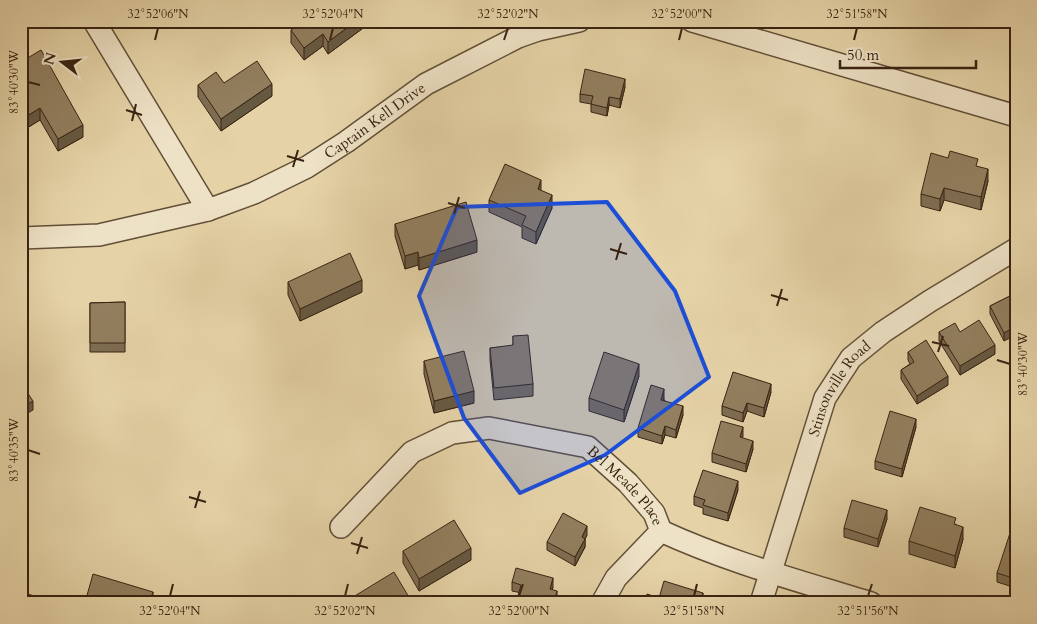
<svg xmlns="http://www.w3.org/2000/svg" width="1037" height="624" font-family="Cardo,serif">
<rect width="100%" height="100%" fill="#e5d3a7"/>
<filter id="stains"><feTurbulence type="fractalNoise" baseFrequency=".004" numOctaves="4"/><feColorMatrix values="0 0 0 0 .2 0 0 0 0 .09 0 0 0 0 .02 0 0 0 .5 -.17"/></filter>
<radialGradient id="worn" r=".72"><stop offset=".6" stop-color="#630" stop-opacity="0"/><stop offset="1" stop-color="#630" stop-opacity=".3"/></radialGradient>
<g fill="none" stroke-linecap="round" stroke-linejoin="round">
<g stroke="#634f37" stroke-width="24">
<g id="street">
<path d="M94,21L208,210"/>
<path d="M692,21L1016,116"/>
<path id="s1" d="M21,238L99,235L208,210L254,193L307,167L346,142L426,84L518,37L538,30L579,21"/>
<path id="s2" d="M341,527L412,452L452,433L489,428L588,447L628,483L654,513L661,531C728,562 800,581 871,603"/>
<path d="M602,603L616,578L661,531"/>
<path id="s3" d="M761,603L825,398L851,358L883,332L930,301L1016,249"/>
</g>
</g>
<use href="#street" stroke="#eee2c6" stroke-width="21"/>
</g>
<g fill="#7e6d52" stroke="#382312">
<path d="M296,21H370V23L328,54L323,46L304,60L291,43V30L296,27Z"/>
<path d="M21,62L83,137L58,151L40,120L27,128L21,117V96L24,94L21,90Z"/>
<path d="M224,83L272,96L221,131L198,97V85Z"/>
<path d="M625,87L620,108L609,105L607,116L591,112V104L580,102V94Z"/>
<path d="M978,167L988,181L981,210L944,200L940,211L921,206V194Z"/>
<path d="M541,191L552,208L536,244L522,238V227L489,212V200Z"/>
<path d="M395,224L477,252L419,270L418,265L405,269L395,236Z"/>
<path d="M288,282L362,292L300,321L288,295Z"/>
<path d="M1016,293L1004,341L990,314V306Z"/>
<path d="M125,302V352H90V303Z"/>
<path d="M939,332L995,354L960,375L939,341Z"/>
<path d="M513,336L533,384V396L494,400L490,360V348L513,346Z"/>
<path d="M908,352L948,385L917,404L901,379V370L910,364L908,360Z"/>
<path d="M424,361L474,403L434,413L424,374Z"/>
<path d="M639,376L624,422L589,411V398Z"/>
<path d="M771,392L764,417L747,411L743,422L722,415V406Z"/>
<path d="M664,398V400L683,415L676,438L665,435L662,444L638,437V428Z"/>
<path d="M916,427L902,477L875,469V461Z"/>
<path d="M743,436L742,438L753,449L746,472L712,462V453Z"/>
<path d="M738,490L728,521L703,514V508L694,505V496Z"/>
<path d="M887,519L878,547L844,537V528Z"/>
<path d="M956,524L963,539L955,568L909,554V541Z"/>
<path d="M1016,532V588L997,582V573Z"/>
<path d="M587,535L585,539V547L575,566L547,550V542Z"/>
<path d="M403,551L471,560L419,591L403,563Z"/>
<path d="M512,582L553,587L552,590L557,600L512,591Z"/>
<path d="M86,599L153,603H86Z"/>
</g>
<g fill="#665942" stroke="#382312">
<path d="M356,21H370V23L328,54V42Z"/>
<path d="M323,34V46L304,60V48Z"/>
<path d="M625,79V87L620,108V99Z"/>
<path d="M272,84V96L221,131V119Z"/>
<path d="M609,97V105L607,116V108Z"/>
<path d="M40,108V120L27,128V116Z"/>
<path d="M83,125V137L58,151V139Z"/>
<path d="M988,169V181L981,210V197Z"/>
<path d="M541,180V193L538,189Z"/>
<path d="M944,188V200L940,211V199Z"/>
<path d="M552,195V208L536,244V232Z"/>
<path d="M477,240V252L419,270V258Z"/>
<path d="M418,252V265L405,269V256Z"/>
<path d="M362,280V292L300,321V309Z"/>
<path d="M1016,326V335L1004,341V333Z"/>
<path d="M995,345V354L960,375V366Z"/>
<path d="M639,364V376L624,422V410Z"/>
<path d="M948,376V385L917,404V396Z"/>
<path d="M771,384V392L764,417V408Z"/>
<path d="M664,389V398L661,408V400Z"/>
<path d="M474,391V403L434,413V401Z"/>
<path d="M33,401V410L21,417V408Z"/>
<path d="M747,403V411L743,422V413Z"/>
<path d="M683,406V415L676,438V430Z"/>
<path d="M916,419V427L902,477V469Z"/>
<path d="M665,426V435L662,444V436Z"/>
<path d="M743,427V436L740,445V437Z"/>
<path d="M753,441V449L746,472V464Z"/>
<path d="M738,481V490L728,521V513Z"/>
<path d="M887,510V519L878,547V539Z"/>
<path d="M587,526V535L582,545V537Z"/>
<path d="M963,527V539L955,568V556Z"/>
<path d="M585,539V547L575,566V557Z"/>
<path d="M471,548V560L419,591V579Z"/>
<path d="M553,578V587L550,598V589Z"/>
<path d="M557,591V600L556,603H554Z"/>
<path d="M153,592V603H149Z"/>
<path d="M703,593V603H700Z"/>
<path d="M410,599V603H403Z"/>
</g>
<g fill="#927f5f" stroke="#382312">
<path d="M301,21H356L328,42L323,34L304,48L291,30L302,23Z"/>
<path d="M41,50L83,125L58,139L40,108L27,116L21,105V96L29,91L21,78V62Z"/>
<path d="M257,61L272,84L221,119L198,85L216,72L224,83Z"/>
<path d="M585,69L625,79L620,99L609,97L607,108L591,104L593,96L580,94Z"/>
<path d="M950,151L978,159L976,166L988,169L981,197L944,188L940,199L921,194L931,153L948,158Z"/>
<path d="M505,164L541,180L538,189L552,195L536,232L522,225L526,216L489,200Z"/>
<path d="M466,202L477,240L419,258L418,252L405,256L395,224Z"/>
<path d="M350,253L362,280L300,309L288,282Z"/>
<path d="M1016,293V326L1004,333L990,306Z"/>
<path d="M125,302V343H90V303Z"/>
<path d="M979,320L995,345L960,366L939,332L955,323L960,332Z"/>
<path d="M528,335L533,384L494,388L490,348L513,345V336Z"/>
<path d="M926,340L948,376L917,396L901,370L914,362L908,352Z"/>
<path d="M464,351L474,391L434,401L424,361Z"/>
<path d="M604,352L639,364L624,410L589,398Z"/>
<path d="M733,372L771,384L764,408L747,403L743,413L722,406Z"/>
<path d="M21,383L33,401L21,408Z"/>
<path d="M651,385L664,389L661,400L683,406L676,430L665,426L662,436L638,428Z"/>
<path d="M890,411L916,419L902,469L875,461Z"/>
<path d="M721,421L743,427L740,437L753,441L746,464L712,453Z"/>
<path d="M703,470L738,481L728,513L703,505L705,500L694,496Z"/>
<path d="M852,500L887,510L878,539L844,528Z"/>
<path d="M920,507L956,518L954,524L963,527L955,556L909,541Z"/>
<path d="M563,513L587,526L582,537L585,539L575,557L547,542Z"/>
<path d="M454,520L471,548L419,579L403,551Z"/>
<path d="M1011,530L1016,532V579L997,573Z"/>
<path d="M516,568L553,578L550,589L557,591L554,603H516L521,585L512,582Z"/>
<path d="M394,572L410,599L403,603H356L353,597Z"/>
<path d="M93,574L153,592L149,603H97L86,599Z"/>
<path d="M664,581L703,593L700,603H644L647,594L659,598Z"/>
<path d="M21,592L41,598L40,603H21Z"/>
</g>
<path fill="#1d4ed8" fill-opacity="0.2" stroke="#1d4ed8" stroke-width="4" stroke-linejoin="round" d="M607,202L675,291L709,377L605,455L520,493L464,418L419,296L457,207Z"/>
<path fill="none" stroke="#382312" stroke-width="2" d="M155,40L158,28M330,40L333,28M504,40L508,28M679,40L682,28M854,40L857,28M28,82L40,85M126,110L142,115M132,121L136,104M287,156L304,161M293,167L298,150M448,203L465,208M454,214L459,197M610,249L627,254M616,260L621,243M771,295L788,300M777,306L782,289M932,342L949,346M938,352L943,336M997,360L1010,364M28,450L40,454M189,497L206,502M195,508L200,491M351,543L368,548M357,554L362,537M170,596L173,584M345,596L348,584M519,596L523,584M694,596L697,584M868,596L872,584"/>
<g text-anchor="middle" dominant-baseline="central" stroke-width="4" stroke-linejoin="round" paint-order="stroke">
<g font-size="15" fill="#382312" stroke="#eee2c6">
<text stroke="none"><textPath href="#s1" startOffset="380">Captain Kell Drive</textPath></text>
<text stroke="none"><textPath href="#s3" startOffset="230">Stinsonville Road</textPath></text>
<text stroke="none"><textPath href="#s2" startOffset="340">Bel Meade Place</textPath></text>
</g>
</g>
<rect width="1037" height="624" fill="none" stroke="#e5d3a7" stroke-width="55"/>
<g transform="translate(62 62) rotate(286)" stroke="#eee2c6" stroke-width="4" paint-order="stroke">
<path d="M0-4L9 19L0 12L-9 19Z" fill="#382312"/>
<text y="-8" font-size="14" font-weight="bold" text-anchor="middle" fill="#382312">N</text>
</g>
<path d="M840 60v8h136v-8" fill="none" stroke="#382312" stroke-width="2.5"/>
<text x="847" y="60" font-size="15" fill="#382312" stroke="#eee2c6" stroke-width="4" paint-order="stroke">50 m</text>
<rect x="28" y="28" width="982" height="568" fill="none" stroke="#382312" stroke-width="2"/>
<g font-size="12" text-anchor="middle" fill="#382312">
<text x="158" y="18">32°52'06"N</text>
<text x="333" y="18">32°52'04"N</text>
<text x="508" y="18">32°52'02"N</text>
<text x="682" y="18">32°52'00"N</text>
<text x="857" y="18">32°51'58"N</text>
<text transform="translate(14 82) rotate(-90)" y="4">83°40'30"W</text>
<text transform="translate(1023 364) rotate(-90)" y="4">83°40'30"W</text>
<text transform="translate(14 450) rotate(-90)" y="4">83°40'35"W</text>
<text x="170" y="615">32°52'04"N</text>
<text x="345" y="615">32°52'02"N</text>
<text x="519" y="615">32°52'00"N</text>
<text x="694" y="615">32°51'58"N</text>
<text x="868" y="615">32°51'56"N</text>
</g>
<rect width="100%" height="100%" filter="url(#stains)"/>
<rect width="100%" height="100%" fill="url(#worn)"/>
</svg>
